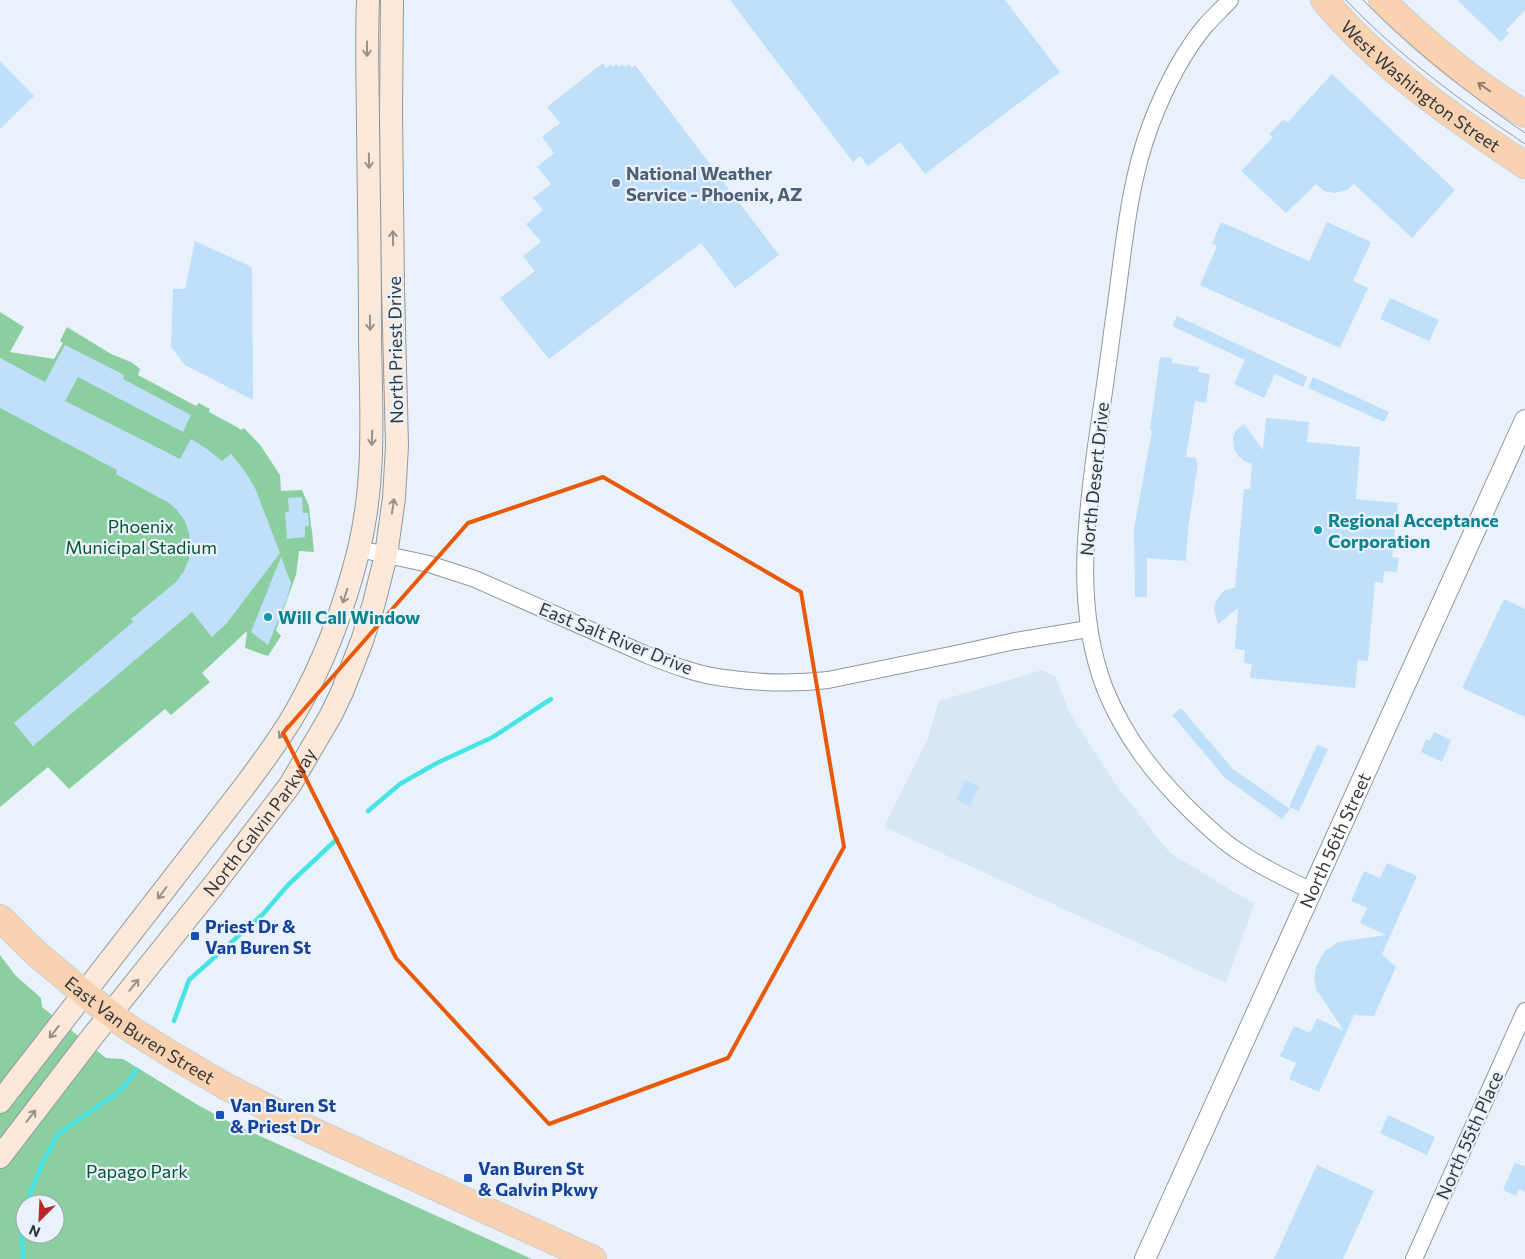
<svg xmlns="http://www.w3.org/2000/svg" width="1525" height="1259" font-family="Commissioner,sans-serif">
<rect width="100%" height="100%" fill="#e9f2fb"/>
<path fill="#d7e7f5" d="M1042,670L1056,677L1069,712L1116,785L1170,853L1254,904L1226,983L884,827L928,738L939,701Z"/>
<g fill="#8bcfa1" fill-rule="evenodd">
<path d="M0,312L24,327L10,352L54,359L63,343L60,341L67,327L111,354L131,362L140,369L138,375L196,406L199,403L210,409L209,412L237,427L241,430L244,428L261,446L280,475L281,491L302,490L309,506L311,526L312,531L314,552L299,551L296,575L276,630L281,636L268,656L245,648L247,631L202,673L210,682L171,715L165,709L69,789L48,767L0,807Z"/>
<path d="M0,955L16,976L41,998L42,1007L106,1058L123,1059L198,1105L229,1122L532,1259H0ZM25,1204H55V1234H25Z"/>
</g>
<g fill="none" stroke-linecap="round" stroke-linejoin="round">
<g stroke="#47e3e5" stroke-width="4.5">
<path d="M368,811L400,784L437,763L493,737L551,699"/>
<path d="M174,1021L189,980L263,914L288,885L337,839"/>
<path d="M26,1204L43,1162L58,1134L119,1092L137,1070"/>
<path d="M23,1259L22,1238L25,1206"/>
</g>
</g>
<g fill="#bfdffa">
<path d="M730,0H1005L1060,72L925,174L900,142L868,166L860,156L853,162Z"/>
<path d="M1457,0H1525V10L1506,30L1509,33L1501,42Z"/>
<path d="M0,61L34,96L0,129Z"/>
<path d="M603,63L606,68L610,65L613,67L617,64L619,67L622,64L625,67L629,64L632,68L635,65L779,255L735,288L701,243L549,359L500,298L535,271L523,256L541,242L526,224L543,210L533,198L551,184L537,167L554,153L542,137L560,123L547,107Z"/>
<path d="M1332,74L1455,190L1412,238L1354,184L1347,190L1335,193L1324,191L1316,184L1286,213L1241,171L1273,137L1269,134L1283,120L1288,122Z"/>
<path d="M1221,222L1309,261L1327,222L1371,242L1353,281L1368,288L1340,348L1200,285L1217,246L1212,244Z"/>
<path d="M195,241L252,267L253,400L185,365L171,347L173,289H185Z"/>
<path d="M1390,298L1439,320L1429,341L1380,319Z"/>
<path d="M1177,316L1308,377L1303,387L1275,374L1264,398L1234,384L1245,360L1172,326Z"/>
<path d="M65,345L124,375L123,379L191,415L183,432L78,377L65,401L180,459L191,439L207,449L222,461L231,454L244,470L255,488L280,553L226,624L212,637L192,612L33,746L14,723L133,622L131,619L176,582L184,571L189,559L190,546L189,533L185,521L177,510L169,503L116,474L117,470L0,408V358L45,382Z"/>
<path d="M1160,357L1172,358V363L1199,367L1198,372L1210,374L1206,403L1195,401L1186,457L1197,458L1196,462L1198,463L1188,530L1186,561L1147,558V597H1135L1134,529L1152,431L1150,430Z"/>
<path d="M1313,377L1389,412L1384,422L1308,388Z"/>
<path d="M1266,418L1309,422L1307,442L1360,447L1356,499L1398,503L1392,557L1399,558L1397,572L1384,571L1383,583L1375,582L1368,661L1358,660L1355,688L1250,678L1252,664L1244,663L1245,650L1235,649L1238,608L1218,624L1214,610L1215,603L1222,592L1228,589L1235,588L1244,489H1250L1252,464L1244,461L1238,456L1234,448L1233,438L1236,430L1244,424L1263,450Z"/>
<path d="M302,497L303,513H308L309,526H305V537L287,539L285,512H289L288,498Z"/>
<path d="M281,557L291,583L287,598L268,645L251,632Z"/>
<path d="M1504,599L1525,609V717L1462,688Z"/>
<path d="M1181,708L1233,769L1290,809L1282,819L1225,778L1172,715Z"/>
<path d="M1434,732L1451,740L1442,762L1421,752L1426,739L1430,741Z"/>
<path d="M1317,745L1328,749L1299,811L1289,807Z"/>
<path d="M965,780L979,786L970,806L957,800Z"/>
<path d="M1387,863L1417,876L1382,954L1396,967L1374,1016L1354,1015L1319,1092L1289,1079L1296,1063L1280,1056L1294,1026L1310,1033L1317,1018L1344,1031L1316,989L1314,978L1316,967L1324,952L1338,942L1386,935L1360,923L1367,908L1351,901L1364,871L1380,878Z"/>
<path d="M1388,1115L1435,1137L1427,1155L1380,1133Z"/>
<path d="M1515,1163L1525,1167V1192L1519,1189L1516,1196L1503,1190Z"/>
<path d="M1317,1165L1374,1191L1343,1259H1274Z"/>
</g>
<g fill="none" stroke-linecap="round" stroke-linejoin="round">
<g stroke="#8f989f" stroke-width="18">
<g id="minor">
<path d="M1230,0C1222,9 1213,17 1205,26C1182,54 1164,90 1151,124C1127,186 1123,259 1113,325C1108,365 1102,406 1096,446C1085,527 1075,611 1105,689C1125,738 1155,776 1193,813C1209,828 1225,844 1244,855C1265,869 1289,880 1312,891"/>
<path d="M359,549L429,564L475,579L647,655C672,665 698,675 724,678C758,683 794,684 828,680L960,653L1015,641L1088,629"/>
<path d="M1414,1259L1525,1011"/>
</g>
</g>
<g stroke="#8f989f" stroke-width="22">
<g id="tertiary">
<path id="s1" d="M1145,1259L1525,420"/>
</g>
</g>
<g stroke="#8f989f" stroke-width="24">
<g id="secondary">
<path d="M0,1102L244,787C262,763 280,739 295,713C324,663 345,605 359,549C376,477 371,409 370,336C370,268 369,200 368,131C368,88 366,44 368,0"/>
<path id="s2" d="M0,1157L92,1037L213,886L290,785L331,715L342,692L362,641L374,603L386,555L394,498L397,446L393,287L391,112L392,0"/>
</g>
</g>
<g stroke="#cecfd0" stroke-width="28">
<g id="primary">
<path id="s3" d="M1324,0C1380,67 1452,117 1525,165"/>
<path d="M1382,0C1425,43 1473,82 1525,114"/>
<path id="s4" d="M0,918L38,955L85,994L129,1028L169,1053L225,1086L313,1131L593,1259"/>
</g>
</g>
<use href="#minor" stroke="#fff" stroke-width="16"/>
<use href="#tertiary" stroke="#fff" stroke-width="20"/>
<use href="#secondary" stroke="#fce8d8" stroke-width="22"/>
<use href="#primary" stroke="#f9d2b2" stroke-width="26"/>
<g stroke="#959ba2" stroke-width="1">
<path d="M1346,0C1399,56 1461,101 1525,144"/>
<path d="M1363,0C1413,50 1467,93 1525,133"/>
</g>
</g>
<defs><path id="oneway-shaft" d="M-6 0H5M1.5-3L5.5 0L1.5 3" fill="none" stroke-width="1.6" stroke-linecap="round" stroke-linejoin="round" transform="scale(1.25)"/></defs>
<g stroke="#989089">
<use href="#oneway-shaft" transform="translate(367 49) rotate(90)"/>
<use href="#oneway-shaft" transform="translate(369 161) rotate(89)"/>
<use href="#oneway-shaft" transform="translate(393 238) rotate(-91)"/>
<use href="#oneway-shaft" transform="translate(370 323) rotate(89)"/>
<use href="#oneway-shaft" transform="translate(372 438) rotate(92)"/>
<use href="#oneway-shaft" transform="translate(393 506) rotate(-82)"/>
<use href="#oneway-shaft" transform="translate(345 596) rotate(108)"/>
<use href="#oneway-shaft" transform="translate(283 732) rotate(123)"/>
<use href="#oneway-shaft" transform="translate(162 893) rotate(127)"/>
<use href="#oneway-shaft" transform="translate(134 985) rotate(-51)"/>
<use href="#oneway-shaft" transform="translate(54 1032) rotate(128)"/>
<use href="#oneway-shaft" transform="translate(31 1116) rotate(-52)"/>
</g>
<use stroke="#8d7d70" href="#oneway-shaft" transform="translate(1484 87) rotate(-145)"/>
<path fill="none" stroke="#e8590c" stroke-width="4" stroke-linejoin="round" d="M603,477L801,592L844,847L728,1058L549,1124L396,958L283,733L468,523Z"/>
<circle fill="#5c6f8a" stroke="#e9f2fb" stroke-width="2" cx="616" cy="183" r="5"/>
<g fill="#0f9aa8" stroke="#e9f2fb" stroke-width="2">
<circle cx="1318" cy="530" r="5"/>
<circle cx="268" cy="617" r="5"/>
</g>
<g fill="#1a4fb4" stroke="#e9f2fb" stroke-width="2">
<rect x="190" y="931" width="10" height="10" rx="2.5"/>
<rect x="215" y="1110" width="10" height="10" rx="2.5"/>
<rect x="463" y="1173" width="10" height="10" rx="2.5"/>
</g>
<g text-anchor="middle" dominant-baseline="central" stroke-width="4.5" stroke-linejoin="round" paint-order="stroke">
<g font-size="18" fill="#34373a" stroke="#e9f2fb">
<text stroke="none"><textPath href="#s3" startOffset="130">West Washington Street</textPath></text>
<text transform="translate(395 350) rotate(-91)">North Priest Drive</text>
<text transform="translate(1094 479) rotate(-84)">North Desert Drive</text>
<text transform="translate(616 638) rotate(22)">East Salt River Drive</text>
<text stroke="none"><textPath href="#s2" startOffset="424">North Galvin Parkway</textPath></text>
<text stroke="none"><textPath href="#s1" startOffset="460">North 56th Street</textPath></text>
<text stroke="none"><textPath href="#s4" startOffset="180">East Van Buren Street</textPath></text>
<text transform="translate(1469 1135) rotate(-66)">North 55th Place</text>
</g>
<g font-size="18" font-weight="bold" fill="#4e5e75" stroke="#e9f2fb" text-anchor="start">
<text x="626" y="173">National Weather<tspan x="626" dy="21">Service - Phoenix, AZ</tspan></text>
</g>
<g font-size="18" font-weight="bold" fill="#0d838f" stroke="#e9f2fb" text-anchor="start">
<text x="1328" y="520">Regional Acceptance<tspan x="1328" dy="21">Corporation</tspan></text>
<text x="278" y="617">Will Call Window</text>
</g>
<g font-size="18" fill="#09542e" stroke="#e9f2fb">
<text x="141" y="526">Phoenix<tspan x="141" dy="21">Municipal Stadium</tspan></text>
<text x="137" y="1171">Papago Park</text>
</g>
<g font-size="18" font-weight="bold" fill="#164399" stroke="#e9f2fb" text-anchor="start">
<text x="205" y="926">Priest Dr &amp;<tspan x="205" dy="21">Van Buren St</tspan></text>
<text x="230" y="1105">Van Buren St<tspan x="230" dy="21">&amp; Priest Dr</tspan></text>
<text x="478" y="1168">Van Buren St<tspan x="478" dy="21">&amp; Galvin Pkwy</tspan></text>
</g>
</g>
<g transform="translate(40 1219) rotate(204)"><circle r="24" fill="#e9f2fb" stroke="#a1a7ae"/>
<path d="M0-4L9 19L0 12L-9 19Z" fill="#b6262c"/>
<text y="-8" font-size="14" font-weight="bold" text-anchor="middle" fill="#34373a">N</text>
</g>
</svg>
